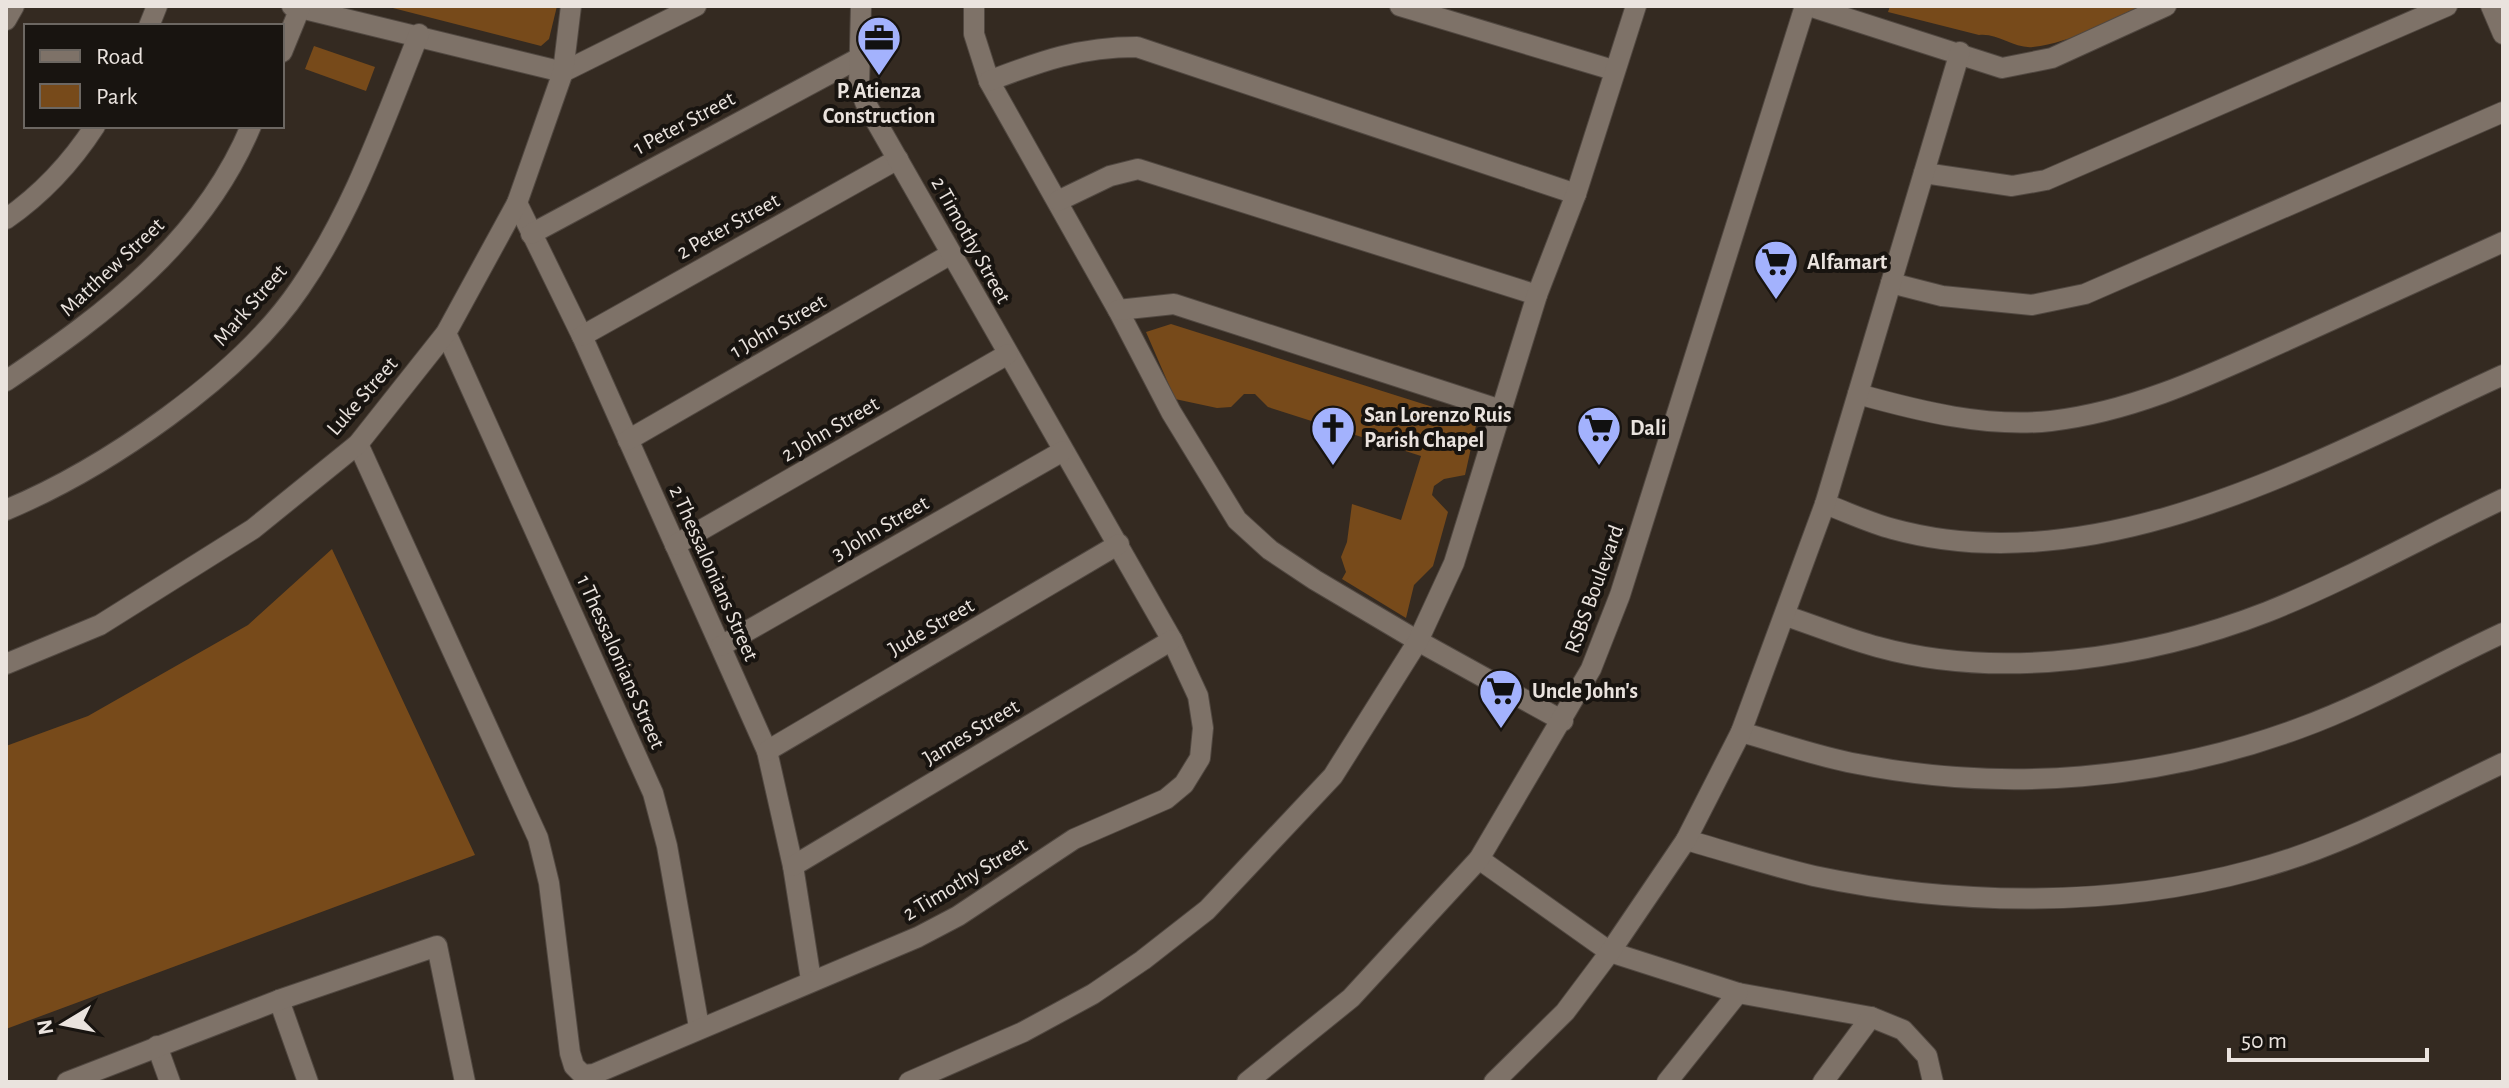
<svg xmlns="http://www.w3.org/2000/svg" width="2509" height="1088" font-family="'Alegreya Sans',sans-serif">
<rect width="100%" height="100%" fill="#342a21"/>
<g fill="#774a1a">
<path d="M385,6H557L549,39L541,46Z"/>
<path d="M1890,6H2147C2111,21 2073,42 2033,47C2014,49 1999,33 1979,35L1888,12Z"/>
<path d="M314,46L375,67L366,91L305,69Z"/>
<path d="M1171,324L1477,421L1465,475L1444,479L1434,486L1432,495L1448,512L1433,566L1414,585L1406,618L1342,579L1346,572L1341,557L1347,542L1352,504L1401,520L1421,456L1268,407L1255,394H1244L1231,407L1217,408L1175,399L1146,332Z"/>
<path d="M332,549L475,855L6,1029V746L88,716L248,625Z"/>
</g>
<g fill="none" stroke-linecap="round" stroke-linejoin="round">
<g stroke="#514841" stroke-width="22">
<g id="minor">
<path d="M292,6L563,72"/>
<path d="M974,6V34L989,81L1118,310L1171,412L1237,520L1270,550L1315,580L1418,641L1563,721"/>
<path d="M1400,6L1613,70"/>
<path d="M1809,6L2002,68L2052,58L2166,6"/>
<path d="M2491,6L2503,34"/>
<path d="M6,20L14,6"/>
<path d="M282,52L300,8"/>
<path d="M563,72L696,6"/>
<path d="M989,81C1041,61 1080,47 1137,47L1576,194"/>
<path d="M1924,173L2012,186L2046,180L2447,6"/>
<path d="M1058,201L1110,176L1138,169L1537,295"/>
<path d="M517,203L582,336L767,751L793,866L811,980"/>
<path d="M531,234L861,57"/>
<path d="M1891,283L1942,296L2032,305L2085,294L2503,112"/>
<path d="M1118,310L1174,304L1501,410"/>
<path d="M446,333L653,793L667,846L699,1027"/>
<path d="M582,336L898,159"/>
<path d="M6,381C107,313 203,241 251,126"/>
<path d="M1858,394C1919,411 1987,428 2051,421C2137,411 2214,373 2292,338C2362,306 2433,274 2503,242"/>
<path d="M628,440L951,254"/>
<path d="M358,444L538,838L549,883L570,1053L574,1066L583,1075L594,1074L918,937L958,916L1074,839L1166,799L1184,784L1200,758L1203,728L1198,696L1172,640L865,102L859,86L861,6"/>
<path d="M1825,504C1847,512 1870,523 1893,529C2100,586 2321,458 2503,375"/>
<path d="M6,510C104,469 240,377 300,288C353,211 384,121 419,34"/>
<path d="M675,545L1008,354"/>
<path d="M1786,616C1817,626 1847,639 1878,647C2002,681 2149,658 2267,612C2347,580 2425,536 2503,499"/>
<path d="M721,646L1063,451"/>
<path d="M6,664L100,625L253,529L358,444L446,333L517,203L563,72L571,6"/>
<path d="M1741,732C1780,743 1819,757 1858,764C2006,793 2159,780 2300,728C2369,703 2436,664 2503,633"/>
<path d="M767,751L1119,544"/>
<path d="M1686,840C1729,852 1771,866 1814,876C1955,906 2113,908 2253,870C2341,847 2421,802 2503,763"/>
<path d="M1479,859L1610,952L1738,993L1871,1017L1903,1030L1927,1056L1933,1082"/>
<path d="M793,866L1172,640"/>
<path d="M279,1000L308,1082"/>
<path d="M157,1046L170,1082"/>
<path d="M67,1082L279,1000L437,946L465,1082"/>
<path d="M909,1082L1023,1032L1093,994L1143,960L1207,910L1333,776L1418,641L1454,563L1537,295L1576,194L1636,6"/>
<path d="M1494,1082L1565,1012L1610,952L1686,840L1741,732L1825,504L1960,52"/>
<path d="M1667,1082L1738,993"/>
<path d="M1823,1082L1871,1017"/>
</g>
</g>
<g stroke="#514841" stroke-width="22">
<g id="tertiary">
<path d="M149,26L157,6"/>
<path d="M6,219C42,194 71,163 95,126"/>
<path d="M1247,1082L1351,998L1479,859L1591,669L1620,595L1805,6"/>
</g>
</g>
<use href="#minor" stroke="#7e7268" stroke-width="20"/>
<use href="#tertiary" stroke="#7e7268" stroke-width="20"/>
</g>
<defs>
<g id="office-pin" transform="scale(2.3)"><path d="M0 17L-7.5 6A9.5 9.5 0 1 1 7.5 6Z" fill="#a3b2fd" stroke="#181410"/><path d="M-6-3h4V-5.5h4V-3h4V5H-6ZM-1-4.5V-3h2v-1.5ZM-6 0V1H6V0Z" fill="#111"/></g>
<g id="supermarket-pin" transform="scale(2.3)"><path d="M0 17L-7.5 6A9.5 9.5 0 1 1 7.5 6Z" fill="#a3b2fd" stroke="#181410"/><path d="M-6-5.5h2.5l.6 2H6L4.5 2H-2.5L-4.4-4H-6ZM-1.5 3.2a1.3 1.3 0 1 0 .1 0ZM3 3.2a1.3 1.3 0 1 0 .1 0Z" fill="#111"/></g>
<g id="church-pin" transform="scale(2.3)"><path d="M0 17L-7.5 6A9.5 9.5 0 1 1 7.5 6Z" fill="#a3b2fd" stroke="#181410"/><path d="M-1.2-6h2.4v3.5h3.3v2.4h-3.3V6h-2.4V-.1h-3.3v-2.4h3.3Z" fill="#111"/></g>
</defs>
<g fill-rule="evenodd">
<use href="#office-pin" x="879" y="38"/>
<use href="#supermarket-pin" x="1776" y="262"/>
<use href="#church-pin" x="1333" y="428"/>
<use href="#supermarket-pin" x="1599" y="428"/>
<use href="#supermarket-pin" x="1501" y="691"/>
</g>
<g text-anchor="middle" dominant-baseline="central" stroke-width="8" stroke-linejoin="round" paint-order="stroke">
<g font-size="22" font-weight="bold" fill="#eae3de" stroke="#181410" text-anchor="start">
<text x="879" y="91" text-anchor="middle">P. Atienza<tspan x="879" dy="25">Construction</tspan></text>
<text x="1807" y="262">Alfamart</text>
<text x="1364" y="415">San Lorenzo Ruis<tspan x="1364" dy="25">Parish Chapel</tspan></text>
<text x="1630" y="428">Dali</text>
<text x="1532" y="691">Uncle John's</text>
</g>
<g font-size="22" fill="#eae3de" stroke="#181410">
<text transform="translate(684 123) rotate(-28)">1 Peter Street</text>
<text transform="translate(728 226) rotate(-29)">2 Peter Street</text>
<text transform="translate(971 240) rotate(61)">2 Timothy Street</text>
<text transform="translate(112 267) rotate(-43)">Matthew Street</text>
<text transform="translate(250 305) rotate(-49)">Mark Street</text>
<text transform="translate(778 326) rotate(-30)">1 John Street</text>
<text transform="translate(362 396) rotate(-49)">Luke Street</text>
<text transform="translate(830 429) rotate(-30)">2 John Street</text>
<text transform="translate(880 528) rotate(-30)">3 John Street</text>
<text transform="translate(714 573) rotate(66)">2 Thessalonians Street</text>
<text transform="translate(1594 589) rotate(-70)">RSBS Boulevard</text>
<text transform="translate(931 627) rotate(-30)">Jude Street</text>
<text transform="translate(621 662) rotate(66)">1 Thessalonians Street</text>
<text transform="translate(971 732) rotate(-31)">James Street</text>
<text transform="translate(965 879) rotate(-31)">2 Timothy Street</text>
</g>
</g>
<rect width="2509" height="1088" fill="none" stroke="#eae3de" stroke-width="16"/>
<rect x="24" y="24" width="260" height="104" fill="#181410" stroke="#6c6762" stroke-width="2"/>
<rect x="40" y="50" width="40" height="12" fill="#7e7268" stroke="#6c6762" stroke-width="2"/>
<text x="96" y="64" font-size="24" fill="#eae3de">Road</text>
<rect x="40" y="84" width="40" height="24" fill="#774a1a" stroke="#6c6762" stroke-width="2"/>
<text x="96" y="104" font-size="24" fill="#eae3de">Park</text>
<g transform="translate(64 1024) rotate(260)" stroke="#181410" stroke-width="6" paint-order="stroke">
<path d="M0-6L14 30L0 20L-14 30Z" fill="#eae3de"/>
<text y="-12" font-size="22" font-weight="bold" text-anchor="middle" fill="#eae3de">N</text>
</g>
<path d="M2229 1048v12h198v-12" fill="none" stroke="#eae3de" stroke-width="4"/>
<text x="2241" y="1048" font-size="24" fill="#eae3de" stroke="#181410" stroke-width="6" paint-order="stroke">50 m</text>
</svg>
